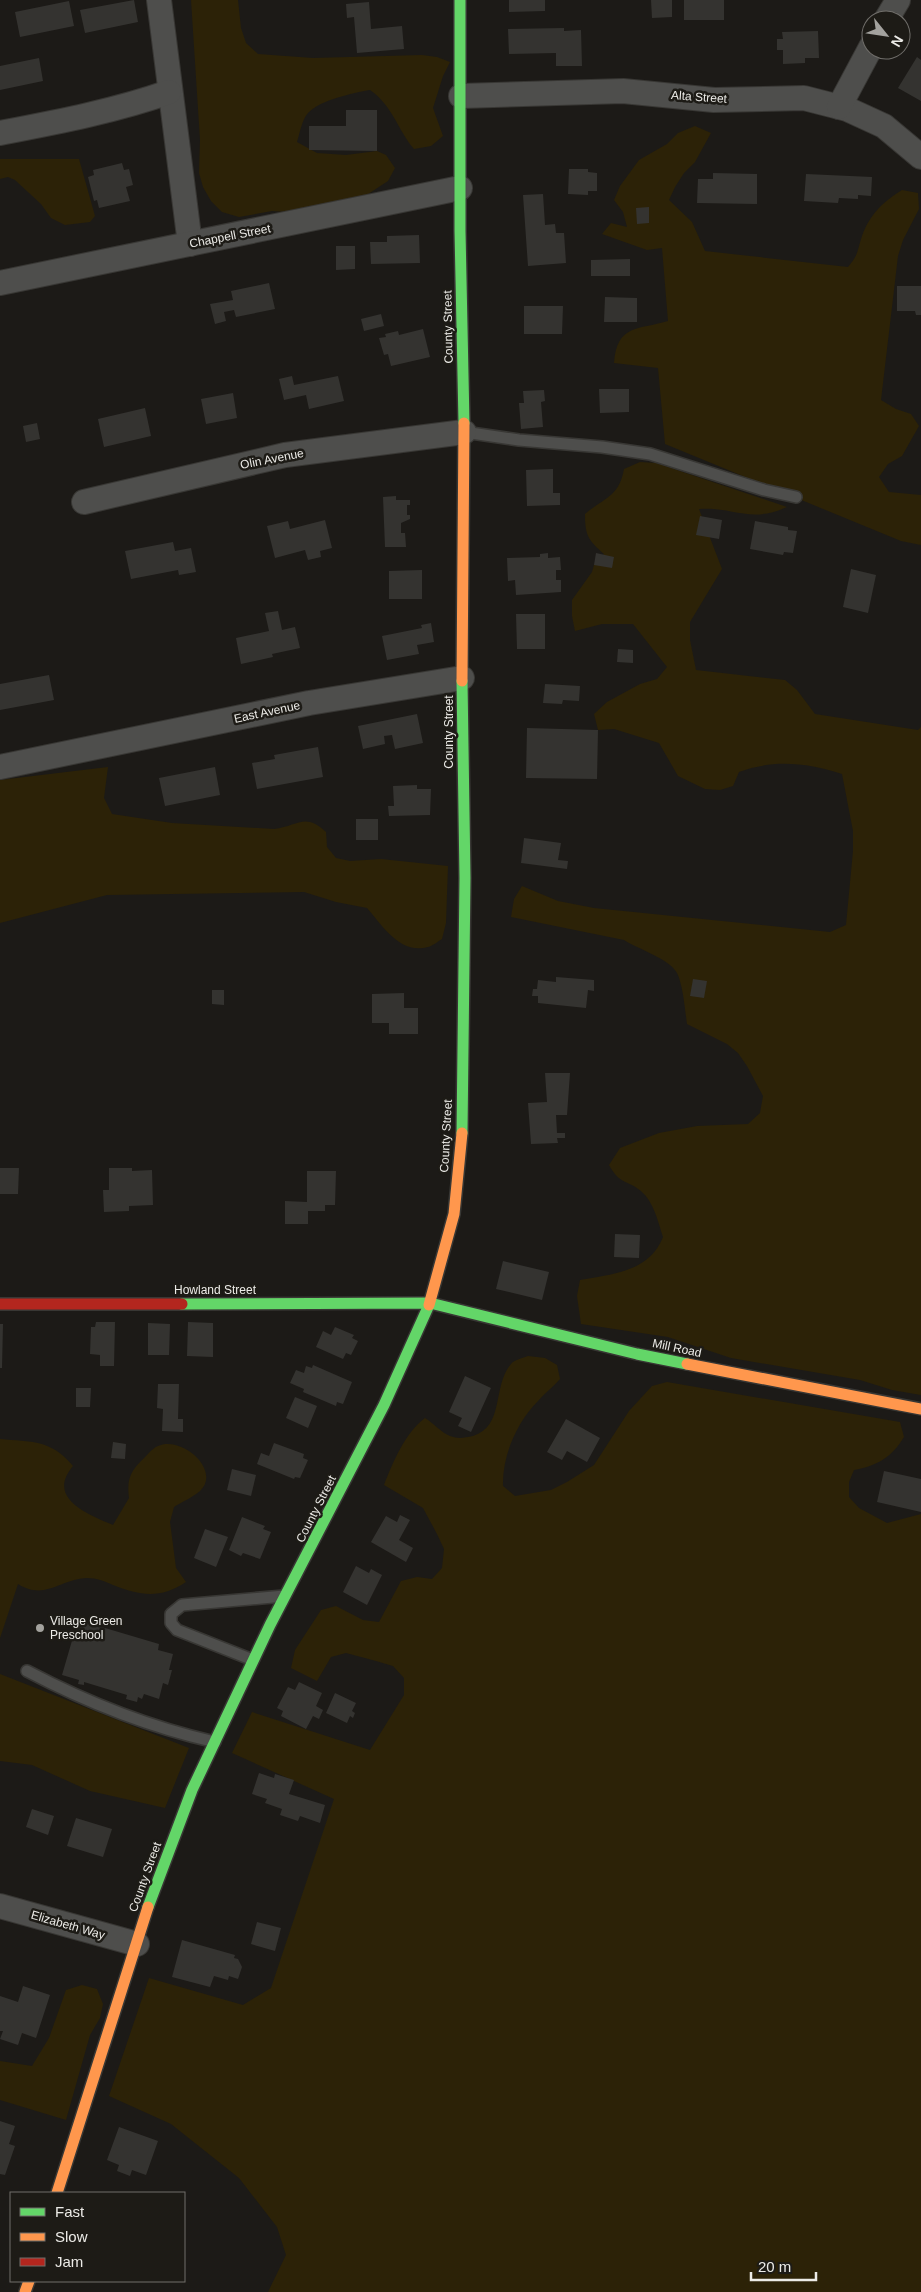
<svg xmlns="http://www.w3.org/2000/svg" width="921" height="2292" font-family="Helvetica,sans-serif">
<rect width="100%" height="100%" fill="#1c1a17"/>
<g fill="#2c2207">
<path d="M191,0H238L241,28L246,43L258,54L313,58L422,55L437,57L450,62L443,76L433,108L443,136L431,146L414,149C397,129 393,106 370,90C353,93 320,100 308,113C302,120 300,132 297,142L317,153L346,155L377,151L386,155L395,168L388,181L362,198L305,213L272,211L239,217L222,212L211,201L203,187L199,173L200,140Z"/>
<path d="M695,126L711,133L695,162L684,173L675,187L669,200L692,222L705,251L848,267C859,254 857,251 862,236C870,214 883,202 902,190L918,193L919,209L903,240L898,256L881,400L896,409L911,414L919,426L902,456L888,464L879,477L889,492L921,495V545L901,541L665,444L658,368L614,363C617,324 638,330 668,321L662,248L647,250L602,234L611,223L627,227L623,212L614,200L620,186L639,160L667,144L678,133Z"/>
<path d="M0,159H79L95,216L90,222L65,225L51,218L41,204L15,180L8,177L0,179Z"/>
<path d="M640,462L656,463L787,507C750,524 733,506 699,509L722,569L690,622V640L696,670L785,680L797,690L815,714L918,730L921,727V1395L892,1390L860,1380L731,1358L668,1337L581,1324L577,1296L580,1280C613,1274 649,1272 663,1237C658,1222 654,1202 641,1191C626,1179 620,1185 609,1165L620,1148L659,1133L697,1126L748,1124L760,1113L763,1096L747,1066L738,1053L727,1044L687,1024C685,1010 683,985 677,973C670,959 638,949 624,940L511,917L514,899L522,886L558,901L594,908L830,932L846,925L853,851V831L842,774C808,763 773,759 739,772L733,786L720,790L705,789L678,776L659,743L614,729L598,730L594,714L607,702L640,684L657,679L667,667L633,624H602L575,631L572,616V600L592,572L594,565L604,554C588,540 585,535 585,514C605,497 619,497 624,469Z"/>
<path d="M108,767L104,798L112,814L172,823L274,829C298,826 305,812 326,832L327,847L336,858L350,861L381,859L448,866L446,923L442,939C438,941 433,946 428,947C400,955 382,925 367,908L336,902L304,892L107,895L0,923V780Z"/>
<path d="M528,1356L545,1358L557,1365L560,1379C553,1387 545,1393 538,1401C517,1422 502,1456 503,1486L515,1496L551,1490L567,1482L594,1465L629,1411L652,1386L667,1382L900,1422L904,1437C892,1457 877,1466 854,1470L849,1482V1497L859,1508L887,1523L921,1514V2292H268L286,2255L277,2227L239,2178L171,2124L109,2096L149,1978L243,2005L271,1988L334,1799L232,1753L252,1712L370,1750L404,1695V1678L393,1666L376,1661L346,1653L331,1657L317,1681L291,1668L295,1650L321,1610L336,1606L363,1620L379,1622L401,1581L417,1577L432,1579L442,1568L444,1549L437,1534L423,1508L384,1485C393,1462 405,1433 425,1418C433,1423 442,1433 450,1436C458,1439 464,1438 473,1436C505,1426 492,1386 511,1364C514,1360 523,1358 528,1356Z"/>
<path d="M0,1439C31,1442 51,1439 73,1466C46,1498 87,1514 113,1525L129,1498C127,1482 129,1473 141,1461C146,1457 152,1448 158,1446C181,1435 222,1470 200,1491C193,1497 182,1502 174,1507L170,1522L176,1568L186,1582C160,1599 141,1596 113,1585C104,1581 97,1578 87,1578C60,1579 45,1601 18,1584L0,1638Z"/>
<path d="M0,1674L189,1748L165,1808L90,1791L32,1765L0,1761Z"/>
<path d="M82,1985L97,1989L103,2004L100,2018L90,2035L66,2120L0,2100V2061L32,2066L49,2038L66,1990Z"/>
</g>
<g fill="#343330">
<path d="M134,0L138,22L85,33L80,10Z"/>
<path d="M509,0H545V11L509,12Z"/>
<path d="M651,0H672V17L652,18Z"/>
<rect x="684" y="0" width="40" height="20"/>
<path d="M69,1L74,26L20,37L15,12Z"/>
<path d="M369,2L371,29L402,26L404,49L357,53L354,17L347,18L346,4Z"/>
<path d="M564,28V31L581,30L582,66H556V53L509,54L508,29Z"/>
<path d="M818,31L819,58H805V63L783,64V50H777V39H783L782,32Z"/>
<path d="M917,57L921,60V101L898,88Z"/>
<path d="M39,58L43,81L0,90V66Z"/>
<path d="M346,110H377V151L309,150V126H346Z"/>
<path d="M122,163L124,170L129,169L133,185L126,187L130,201L99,208L97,200L94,201L88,177L94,175L93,170Z"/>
<path d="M569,169H588V172L597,173V191H588V195L568,194Z"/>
<path d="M713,173L757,174V204L697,203L698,179H713Z"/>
<path d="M806,174L872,177L871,196L858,195V199L839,198L838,203L804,201Z"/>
<path d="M543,194L545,225L555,224L556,233H564L566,263L528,266L523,195Z"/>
<path d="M649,207V223L637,224L636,208Z"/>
<path d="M419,235L420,263L371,264L370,242H387V236Z"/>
<path d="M336,246H355V269L336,270Z"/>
<path d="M630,259V276H591V260Z"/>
<path d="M269,283L275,309L236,317L234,310L224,312L226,321L215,324L210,304L233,300L231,291Z"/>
<path d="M897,286H921V315H916L915,311H897Z"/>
<path d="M605,297L637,298V322H604Z"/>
<path d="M524,306H563L562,334H524Z"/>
<path d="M381,314L384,326L364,331L361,319Z"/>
<path d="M423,329L430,357L391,366L388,354L384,355L379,338L386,337L385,334L398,331L399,335Z"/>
<path d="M292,376L294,385L338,376L344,401L309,409L306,395L284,400L279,379Z"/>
<path d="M599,389H629V412L600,413Z"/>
<path d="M544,390L545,401L541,402L543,427L521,429L519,403H524L523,391Z"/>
<path d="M233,393L237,418L206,424L201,399Z"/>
<path d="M145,408L151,436L104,447L98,419Z"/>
<path d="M37,423L40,439L26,442L23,426Z"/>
<path d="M553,469V493H560V505L527,506L526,470Z"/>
<path d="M396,496V500H410V505H407V515H410V519L401,523V533H405L406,547H385L383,497Z"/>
<path d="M700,516L722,520L719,539L696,535Z"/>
<path d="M325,520L332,548L320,551L321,557L308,560L305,550L275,558L267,526L288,521L290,529Z"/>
<path d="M755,521L788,527V530L797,531L793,553L784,552L783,555L750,549Z"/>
<path d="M173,542L175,551L191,548L196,572L179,575L178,570L131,579L125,551Z"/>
<path d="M548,553V558L560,557L561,570H556V580H561V592L516,595L515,580L508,581L507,558L540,557V554Z"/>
<path d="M596,553L614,557L612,568L594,565Z"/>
<path d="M851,569L876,575L868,613L843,607Z"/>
<path d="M422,570V599H389V571Z"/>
<path d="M278,611L282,630L295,627L300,648L272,654L273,657L241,664L236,638L269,631L265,613Z"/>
<path d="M516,614H545V649H517Z"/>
<path d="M431,623L434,642L417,645L419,654L387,660L382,636L422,628L421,625Z"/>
<path d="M618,649L633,650V663L617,662Z"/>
<path d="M49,675L54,700L0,710V684Z"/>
<path d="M545,684L580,686L579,701L563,700L562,704L543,703Z"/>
<path d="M417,714L423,743L395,749L392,735L384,736L385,744L363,749L358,726Z"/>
<path d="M527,728L598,730L597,779L526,778Z"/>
<path d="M318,747L323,777L257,789L252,763L275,759L274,755Z"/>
<path d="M215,767L220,795L165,806L159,778Z"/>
<path d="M417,785V789H431L430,815L389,816L388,806H394L393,786Z"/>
<rect x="356" y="819" width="22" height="21"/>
<path d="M524,838L561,843L558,860L568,861L567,869L521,863Z"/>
<path d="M556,977L594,980V991L588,990L586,1008L538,1003V996H532L533,989H537L538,980L556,982Z"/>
<path d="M693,979L707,981L704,998L690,996Z"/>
<path d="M212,990H224V1005L212,1004Z"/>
<path d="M404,993V1008H418V1034H389V1023H372V994Z"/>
<path d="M545,1073H570L567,1115H556L557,1133H565V1138H557L558,1143L531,1144L528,1103L547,1102Z"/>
<path d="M0,1168H19L18,1194H0Z"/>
<path d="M109,1168H132V1171L152,1170L153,1205L129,1206V1211L104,1212L103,1190H109Z"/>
<path d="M307,1171H336L335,1205H325V1211H308V1224H285V1201L307,1202Z"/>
<path d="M615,1234L640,1235L639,1258L614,1257Z"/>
<path d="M503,1261L549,1272L542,1300L496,1289Z"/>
<path d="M96,1322H115L114,1366H100V1355L90,1354L91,1327H95Z"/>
<path d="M188,1322L213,1323V1357L187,1356Z"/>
<path d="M148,1323L170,1324L169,1355H148Z"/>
<path d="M0,1324H3L2,1368H0Z"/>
<path d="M335,1327L354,1335L352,1338L358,1341L351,1355L346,1353L343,1359L316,1347L323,1331L331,1335Z"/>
<path d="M313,1365L352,1382L343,1404L337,1402L336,1406L303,1392L304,1389L290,1383L296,1370L304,1373L306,1366L312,1368Z"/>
<path d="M465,1376L491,1388L471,1432L458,1426L462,1418L449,1412Z"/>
<path d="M158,1384H179L178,1419H183V1432L162,1431L163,1409L157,1408Z"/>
<path d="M76,1388H91L90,1407H76Z"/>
<path d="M295,1397L317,1406L308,1428L286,1418Z"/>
<path d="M566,1419L600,1438L587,1462L567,1451L562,1460L547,1452Z"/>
<path d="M113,1442L126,1444L125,1459L111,1458Z"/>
<path d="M274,1443L304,1454L303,1458L308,1460L300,1478L295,1477L294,1479L257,1464L261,1453L269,1456Z"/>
<path d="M232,1469L256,1475L251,1496L227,1490Z"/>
<path d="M884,1471L921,1479V1512L877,1502Z"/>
<path d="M400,1515L410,1520L399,1540L413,1548L406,1562L371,1542L386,1516L397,1522Z"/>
<path d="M242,1517L265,1526L263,1529L271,1532L260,1559L243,1553L241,1556L229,1550Z"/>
<path d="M205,1529L228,1537L216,1567L194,1558Z"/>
<path d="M356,1566L369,1573L371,1569L382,1575L367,1605L343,1592Z"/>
<path d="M78,1620L159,1644L158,1650L173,1654L169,1670H172L168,1685L163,1683L159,1699L144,1694L142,1699L138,1697L137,1702L126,1699L127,1695L84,1682V1685L78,1684L79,1680L62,1675Z"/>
<path d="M299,1682L322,1693L316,1706L323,1710L319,1719L313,1716L306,1729L281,1716L283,1711L277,1708L288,1687L295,1690Z"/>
<path d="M335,1693L356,1703L352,1711L355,1713L353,1718L350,1716L347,1723L326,1713Z"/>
<path d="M259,1773L274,1778L275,1774L294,1780L289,1794L325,1805L320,1823L300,1816L298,1821L280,1815L282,1809L265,1803L267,1799L252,1794Z"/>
<path d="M32,1809L54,1816L48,1835L26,1827Z"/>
<path d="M76,1818L112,1829L103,1857L67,1846Z"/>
<path d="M257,1922L281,1928L275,1951L251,1944Z"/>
<path d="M182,1940L235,1955L234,1958L238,1959L242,1967L238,1979L229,1976L228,1980L214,1976L210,1987L172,1977Z"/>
<path d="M23,1986L50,1995L36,2038L22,2033L18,2045L0,2039L3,2031H0V1996L18,2002Z"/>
<path d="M0,2121L15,2126L9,2144L15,2146L5,2175L0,2174Z"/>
<path d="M119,2127L158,2141L146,2175L132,2170L130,2176L117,2171L119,2165L107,2160Z"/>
</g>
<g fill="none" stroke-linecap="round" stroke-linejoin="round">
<g stroke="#383734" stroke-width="14">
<g id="lane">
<path d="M464,432L519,440L602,447L650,454L764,490L796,497"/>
<path d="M253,1660L177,1630L171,1623V1614L182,1605L284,1596"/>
<path d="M27,1671C86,1702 149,1727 215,1742"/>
</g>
</g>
<g stroke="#383734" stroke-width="26">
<g id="street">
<path d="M159,0L190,244"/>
<path d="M886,20L898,0"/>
<path d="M461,96L623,91L714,100L804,98L847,109L884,126L921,157"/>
<path d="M839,107L871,47"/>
<path d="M0,133C57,122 115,111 169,92"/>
<path d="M0,283L460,188"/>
<path d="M84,502L285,455L464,432"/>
<path d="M0,767L309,703L462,678"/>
<path d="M0,1906L137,1944"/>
</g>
</g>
<g stroke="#383734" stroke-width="14">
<g id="fast">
<path d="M460,0V231L464,423"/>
<path d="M462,1133L465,878L462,681"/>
<path d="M182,1304L430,1303L637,1354L687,1364"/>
<path d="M148,1907L192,1790L270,1625L384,1405L429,1305"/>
</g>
</g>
<g stroke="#383734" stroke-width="14">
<g id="slow">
<path d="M462,681L464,423"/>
<path d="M429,1305L454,1214L462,1133"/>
<path d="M687,1364L921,1409"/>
<path d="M57,2193L148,1907"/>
<path d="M25,2292L29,2281"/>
</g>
</g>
<g stroke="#383734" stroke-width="14">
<path id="jam" d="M0,1304H182"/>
</g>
<use href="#lane" stroke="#4e4e4c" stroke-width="11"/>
<use href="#street" stroke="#4e4e4c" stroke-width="24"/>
<use href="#fast" stroke="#63d668" stroke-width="11"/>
<use href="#slow" stroke="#ff974d" stroke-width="11"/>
<use href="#jam" stroke="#b3261e" stroke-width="11"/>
</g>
<circle fill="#a3a29e" stroke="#1d1b16" stroke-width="2" cx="40" cy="1628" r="5"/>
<g text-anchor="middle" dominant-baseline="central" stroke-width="5" stroke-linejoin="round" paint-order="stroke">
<g font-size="12" fill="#ecebe7" stroke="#1d1b16">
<text transform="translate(699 97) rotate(4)">Alta Street</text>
<text transform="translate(230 236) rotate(-11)">Chappell Street</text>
<text transform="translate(448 327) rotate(-91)">County Street</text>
<text transform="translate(272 459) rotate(-11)">Olin Avenue</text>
<text transform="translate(267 712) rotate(-12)">East Avenue</text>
<text transform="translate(449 732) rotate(-90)">County Street</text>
<text transform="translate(446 1136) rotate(-87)">County Street</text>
<text x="215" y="1290">Howland Street</text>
<text transform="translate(677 1348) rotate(12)">Mill Road</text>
<text transform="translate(316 1509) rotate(-63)">County Street</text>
<text transform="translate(145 1877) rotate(-70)">County Street</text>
<text transform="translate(68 1925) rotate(16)">Elizabeth Way</text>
</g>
<g font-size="12" fill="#ecebe7" stroke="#1d1b16" text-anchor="start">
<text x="50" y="1621">Village Green<tspan x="50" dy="14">Preschool</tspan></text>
</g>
</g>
<rect x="10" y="2192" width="175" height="90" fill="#1d1b16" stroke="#706e6a"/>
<rect x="20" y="2208" width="25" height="8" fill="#63d668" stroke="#706e6a"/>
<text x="55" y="2217" font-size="15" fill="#ecebe7">Fast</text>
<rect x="20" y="2233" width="25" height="8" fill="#ff974d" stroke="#706e6a"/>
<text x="55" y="2242" font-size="15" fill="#ecebe7">Slow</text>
<rect x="20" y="2258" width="25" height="8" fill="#b3261e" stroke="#706e6a"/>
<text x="55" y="2267" font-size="15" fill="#ecebe7">Jam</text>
<g transform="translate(886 35) rotate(120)"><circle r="24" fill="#1d1b16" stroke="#706e6a"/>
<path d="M0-4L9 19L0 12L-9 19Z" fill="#a3a29e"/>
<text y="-8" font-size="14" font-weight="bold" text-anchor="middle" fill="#ecebe7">N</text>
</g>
<path d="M751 2272v8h65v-8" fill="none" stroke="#ecebe7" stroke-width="2.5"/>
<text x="758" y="2272" font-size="15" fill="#ecebe7" stroke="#1d1b16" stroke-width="4" paint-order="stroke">20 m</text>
</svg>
